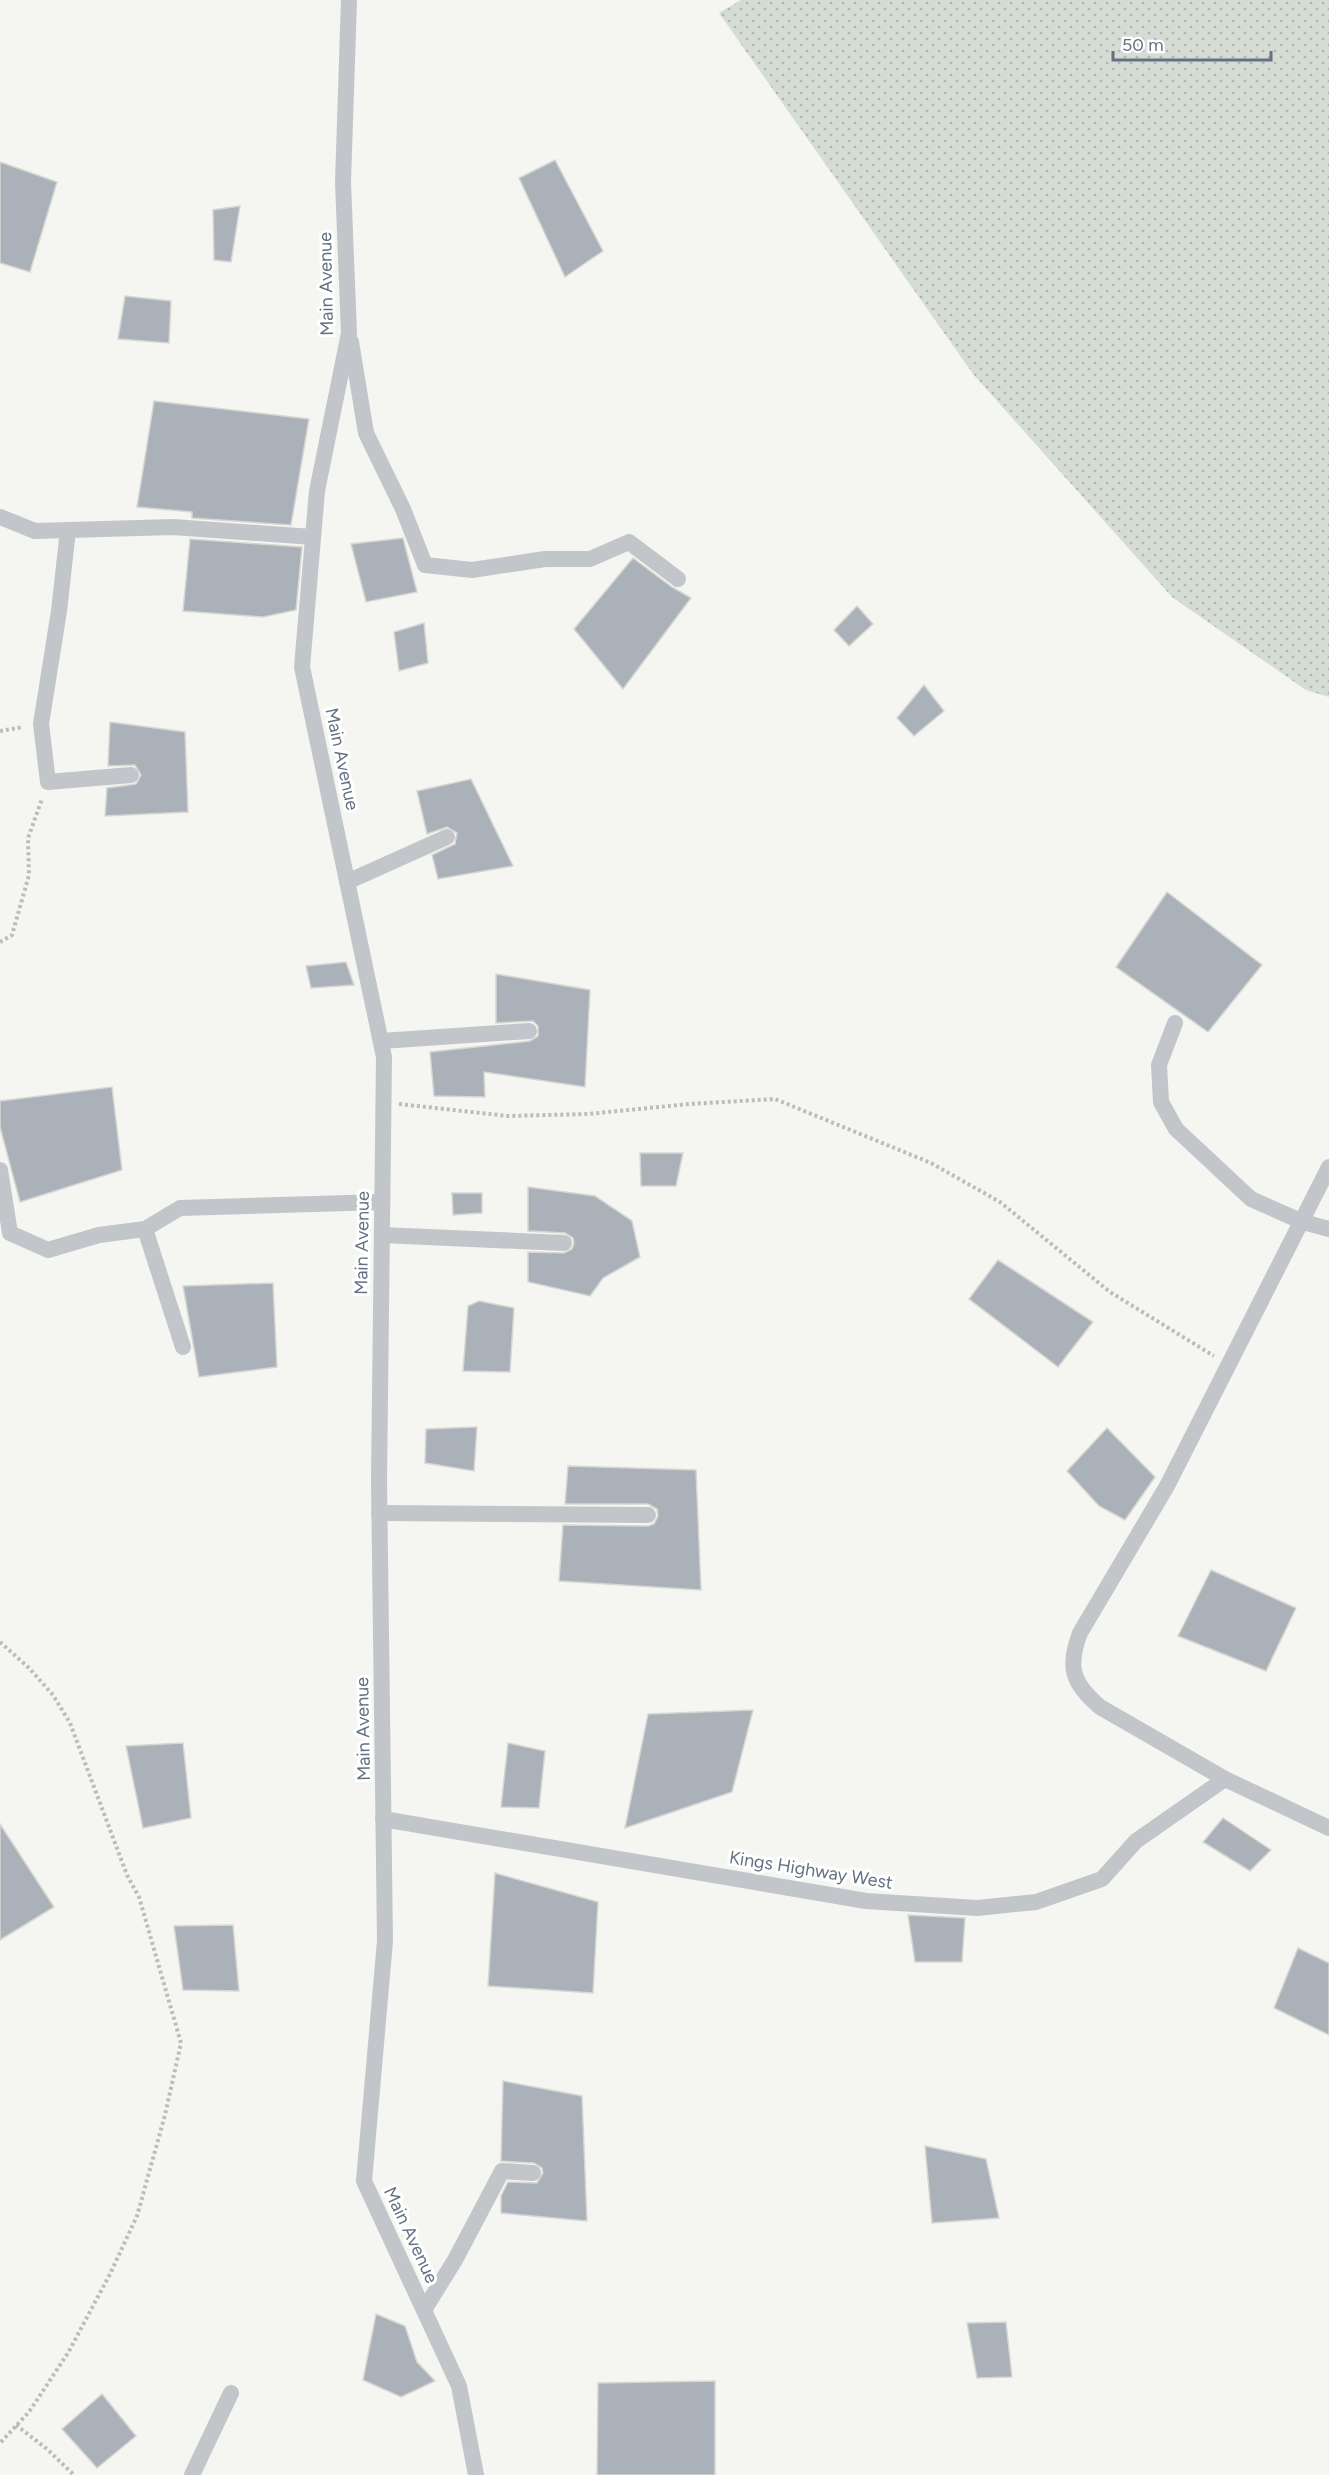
<svg xmlns="http://www.w3.org/2000/svg" width="1329" height="2475" font-family="Figtree,sans-serif">
<defs>
<pattern id="grass-dots" width="8" height="8" patternUnits="userSpaceOnUse" patternTransform="scale(1.5)"><rect width="8" height="8" fill="#d5dcd3"/><path d="M2 2h.1M6 6h.1" fill="none" stroke="#b0b7b1" stroke-width="1.8" stroke-linecap="round"/></pattern>
</defs>
<rect width="100%" height="100%" fill="#f5f5f1"/>
<path fill="url(#grass-dots)" d="M741,0H1329V697L1306,690L1172,597L973,374L719,13Z"/>
<g fill="#abb1b8" stroke="#d6d7d4" stroke-width="1.5">
<path d="M555,160L603,251L565,277L519,178Z"/>
<path d="M0,162L57,182L30,272L0,263Z"/>
<path d="M240,206L231,262L214,260L213,210Z"/>
<path d="M125,296L171,301L169,343L118,339Z"/>
<path d="M154,401L309,419L291,525L192,518V512L137,507Z"/>
<path d="M403,538L417,592L366,602L351,544Z"/>
<path d="M190,539L302,547L296,610L263,617L183,611Z"/>
<path d="M633,558L672,587L691,598L623,689L574,629Z"/>
<path d="M857,606L873,624L849,646L834,630Z"/>
<path d="M424,623L428,663L399,671L394,632Z"/>
<path d="M924,685L944,711L914,736L897,718Z"/>
<path d="M110,722L185,732L188,812L105,816L107,788L136,784L141,775L135,765L108,766Z"/>
<path d="M471,779L513,866L438,879L432,855L455,844L457,833L447,827L427,834L417,791Z"/>
<path d="M1167,892L1262,965L1208,1032L1116,967Z"/>
<path d="M346,962L354,985L311,988L306,966Z"/>
<path d="M496,974L590,990L585,1087L484,1072L485,1097L434,1096L430,1052L530,1041L538,1036V1026L533,1021L496,1023Z"/>
<path d="M112,1087L122,1170L20,1202L0,1127V1101Z"/>
<path d="M640,1153H683L676,1186H641Z"/>
<path d="M528,1187L595,1196L632,1221L640,1257L603,1278L590,1296L528,1282V1252L564,1253L572,1249L574,1243L573,1238L565,1233L528,1231Z"/>
<path d="M452,1193H482V1213L453,1215Z"/>
<path d="M998,1260L1093,1322L1058,1367L969,1299Z"/>
<path d="M273,1283L277,1367L199,1377L183,1286Z"/>
<path d="M479,1301L514,1308L510,1372L463,1371L468,1306Z"/>
<path d="M477,1427L474,1471L425,1463L426,1429Z"/>
<path d="M1107,1428L1155,1477L1125,1520L1099,1506L1067,1471Z"/>
<path d="M568,1466L696,1470L701,1590L559,1581L563,1525L648,1526L654,1524L658,1516L657,1509L648,1504H565Z"/>
<path d="M1211,1570L1296,1608L1266,1671L1178,1636Z"/>
<path d="M753,1710L732,1792L625,1828L648,1714Z"/>
<path d="M183,1743L191,1818L143,1828L126,1746Z"/>
<path d="M508,1743L545,1751L539,1808L501,1807Z"/>
<path d="M1223,1818L1271,1850L1250,1871L1203,1842Z"/>
<path d="M0,1824L54,1907L0,1940Z"/>
<path d="M495,1873L598,1902L593,1993L488,1986Z"/>
<path d="M908,1915L965,1918L962,1962H915Z"/>
<path d="M233,1925L239,1991L183,1990L174,1926Z"/>
<path d="M1298,1948L1329,1963V2035L1274,2008Z"/>
<path d="M503,2081L582,2096L587,2221L501,2213V2196L508,2182L537,2183L543,2173L542,2168L534,2163L501,2161Z"/>
<path d="M925,2146L986,2159L999,2218L932,2223Z"/>
<path d="M376,2314L405,2326L417,2362L435,2381L401,2397L363,2380Z"/>
<path d="M1006,2322L1012,2377L977,2378L967,2323Z"/>
<path d="M715,2381V2475H597L598,2383Z"/>
<path d="M102,2394L136,2436L97,2468L62,2429Z"/>
</g>
<g fill="none" stroke-linecap="round" stroke-linejoin="round">
<g stroke="#babcbf" stroke-width="4" stroke-dasharray="3 3" stroke-linecap="butt">
<path d="M0,731L23,727"/>
<path d="M0,942L12,935L29,875L28,838L42,799"/>
<path d="M399,1104L508,1116L588,1114L689,1104L775,1099L931,1163L1000,1202L1110,1292L1214,1356"/>
<path d="M0,1642L29,1668L53,1695L70,1723L127,1875L139,1897L181,2043L165,2115L137,2216L110,2274L68,2353L29,2412L0,2443"/>
<path d="M16,2425L47,2449L74,2475"/>
</g>
<g stroke="#c2c5c9" stroke-width="16">
<path d="M349,0L343,182L349,333L317,491L302,667L384,1057L379,1480L385,1941L364,2181L459,2386L476,2475"/>
<path d="M351,342L366,433L403,509L425,565L472,570L545,559H590L629,542L678,579"/>
<path d="M0,517L35,531L173,527L313,537"/>
<path d="M68,530L59,611L41,724L48,782L131,775"/>
<path d="M347,882L447,837"/>
<path d="M1175,1023L1159,1065L1161,1102L1176,1129L1251,1199L1303,1222L1329,1229"/>
<path d="M381,1041L529,1031"/>
<path d="M0,1170L10,1233L48,1250L99,1235L145,1229L180,1208L382,1202"/>
<path d="M145,1229L183,1347"/>
<path d="M382,1235L564,1243"/>
<path d="M379,1513L648,1515"/>
<path d="M1225,1779L1100,1707C1072,1683 1067,1667 1080,1633L1167,1486L1329,1167"/>
<path d="M383,1819L866,1901L977,1908L1036,1902L1102,1879L1136,1841L1225,1779L1329,1828"/>
<path d="M424,2310L455,2260L502,2171L533,2173"/>
<path d="M192,2475L231,2393"/>
</g>
</g>
<g text-anchor="middle" dominant-baseline="central" stroke-width="6" stroke-linejoin="round" paint-order="stroke">
<g font-size="18" fill="#647183" stroke="#fff">
<text transform="translate(326 284) rotate(-91)">Main Avenue</text>
<text transform="translate(342 759) rotate(78)">Main Avenue</text>
<text transform="translate(362 1243) rotate(-89)">Main Avenue</text>
<text transform="translate(363 1729) rotate(-91)">Main Avenue</text>
<text transform="translate(811 1870) rotate(9)">Kings Highway West</text>
<text transform="translate(411 2235) rotate(65)">Main Avenue</text>
</g>
</g>
<path d="M1113 51v9h158v-9" fill="none" stroke="#647183" stroke-width="3"/>
<text x="1122" y="51" font-size="18" fill="#647183" stroke="#ffffff" stroke-width="4.5" paint-order="stroke">50 m</text>
</svg>
